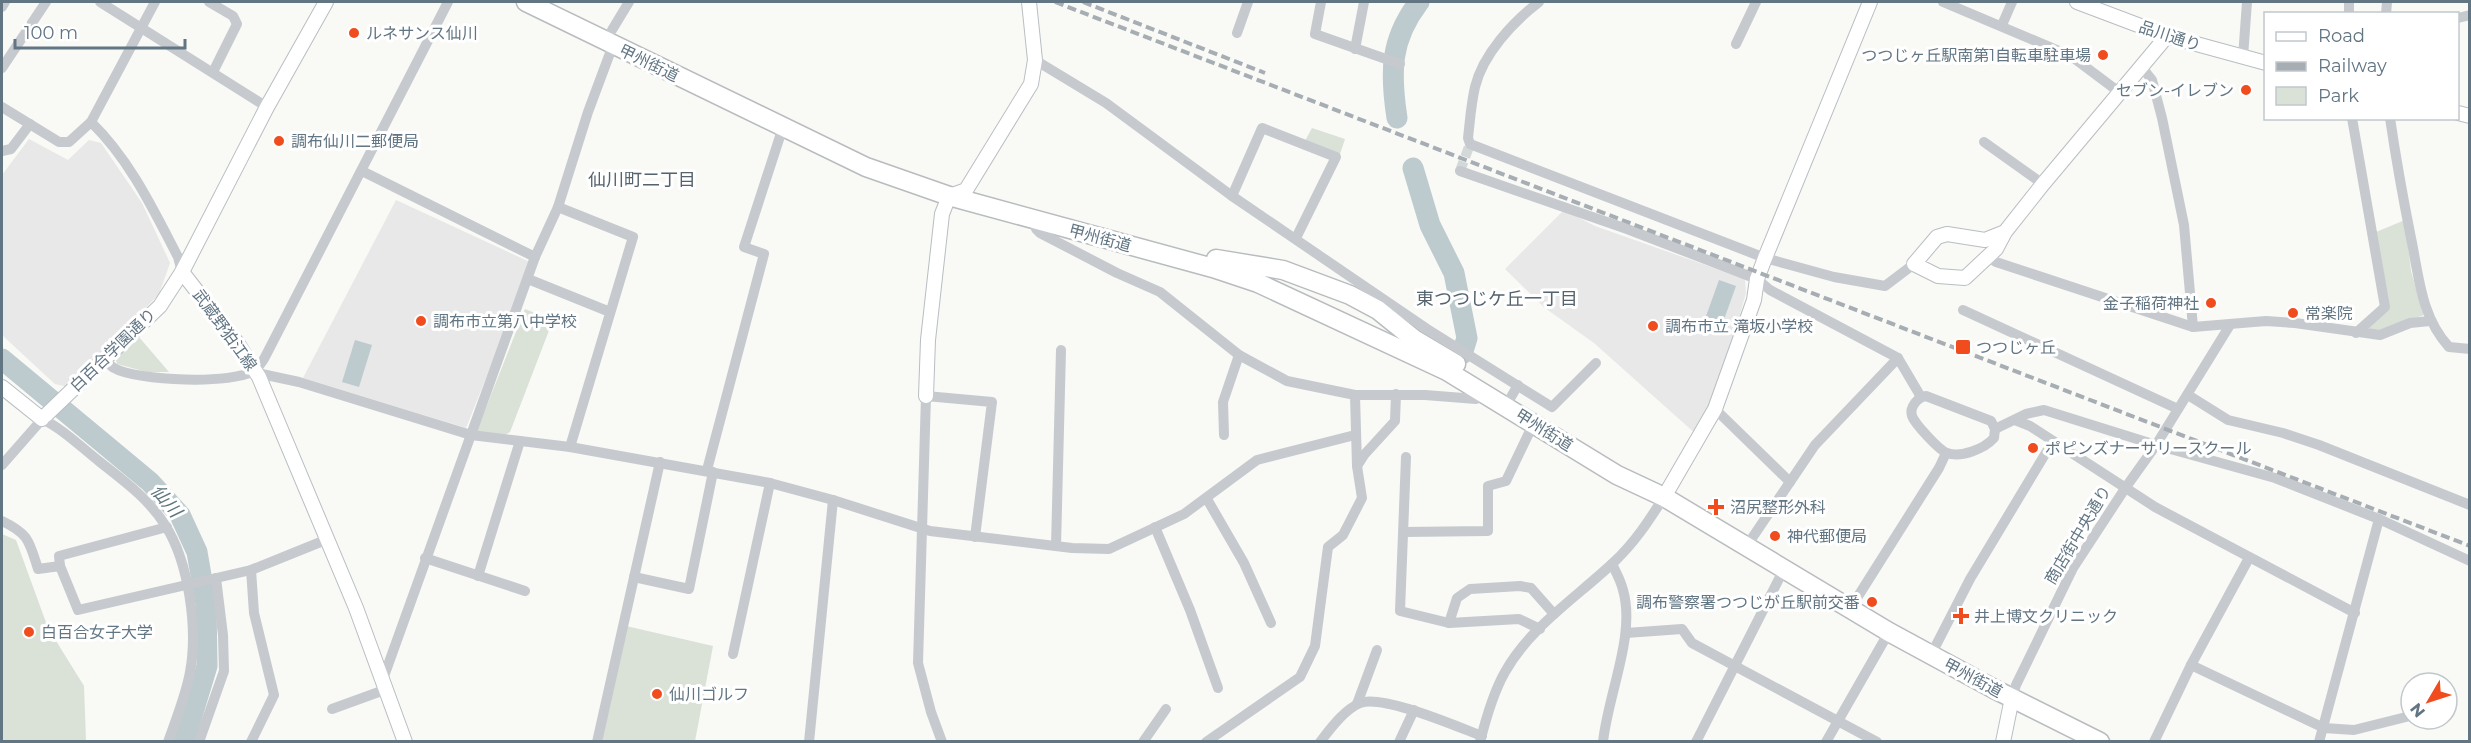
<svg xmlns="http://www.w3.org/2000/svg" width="2471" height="743" font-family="Montserrat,'Noto Sans JP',sans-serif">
<rect width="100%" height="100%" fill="#f9f9f6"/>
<g fill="#e7e8e7">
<path d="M29,139L68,160L89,140L101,143L142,203L170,263L159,294L68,387L55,384L2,335V175Z"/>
<path d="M396,200L532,263L466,428L303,378Z"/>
<path d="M1564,210L1595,226L1745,279L1746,293L1715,403L1697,435L1594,343L1545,308L1505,269Z"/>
</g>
<g fill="#dae1d7">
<path d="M1312,128L1345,139L1340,154L1305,141Z"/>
<path d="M2405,220L2411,271L2424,315L2370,333L2369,326L2389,308L2376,232Z"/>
<path d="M525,309L553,320L510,432L505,435L476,433Z"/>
<path d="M138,336L169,372H147L117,364L115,356Z"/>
<path d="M2,534L16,540L48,628L84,686L86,741H2Z"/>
<path d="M626,626L713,646L695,741L600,742Z"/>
</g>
<g fill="#bdcace">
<path d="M1719,280L1736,286L1722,325L1705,319Z"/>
<path d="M355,340L372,345L359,387L342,382Z"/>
</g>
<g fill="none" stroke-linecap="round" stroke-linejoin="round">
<g stroke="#bdcace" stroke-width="21">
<path d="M1397,118C1390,72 1390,40 1419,2"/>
<path d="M1413,168L1430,225L1454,273L1467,338L1462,354"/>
<path d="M2,359L150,482L180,515L197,552L206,604L207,666L184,742"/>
</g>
<path stroke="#d3d8d9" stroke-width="10" stroke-dasharray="10 5" stroke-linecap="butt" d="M1460,171L1470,144"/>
<g stroke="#b8bec2" stroke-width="16">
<g id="secondary">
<path d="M2077,2L2167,36L2266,63"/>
<path d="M2458,113L2470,116"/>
<path d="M2005,232L1985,240L1947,234L1937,237L1914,264L1938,276L1965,278L1996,249L2005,232L2043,184L2167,36"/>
<path d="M182,272L238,344L259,377L356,608L405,742"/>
<path d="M2,387L42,419"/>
<path d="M926,396L928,340L942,214L949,196L966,190L1031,84L1035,60L1029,2"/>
<path d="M46,415L160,306L182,272L267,107L326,2"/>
<path d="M1664,497L1715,409L1754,300L1757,279L1765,258L1870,2"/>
<path d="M2003,742L2012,698"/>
</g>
</g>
<g stroke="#b8bcbf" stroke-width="21">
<g id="highway">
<path d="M526,2L866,167L949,196L1213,268L1258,283L1447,371L1617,475L1664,497L1889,632L1994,689L2100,742"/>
<path d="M1216,259L1283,270L1350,295L1378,310L1414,339L1456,364"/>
</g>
</g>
<g stroke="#c6cace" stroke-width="10">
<path d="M100,2L267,107"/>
<path d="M209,2L233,16L237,24L213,72"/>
<path d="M1321,2L1315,34L1400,64"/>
<path d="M1539,2C1513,22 1483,54 1475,87C1471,104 1470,121 1468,138L1470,144L1765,258L1834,277L1885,286L1914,264"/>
<path d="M1943,2L2071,56L2119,92"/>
<path d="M2,7L5,2"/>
<path d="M2349,14V2"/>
<path d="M2386,14L2387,2"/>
<path d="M2458,18L2470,15"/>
<path d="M2002,25L2012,2"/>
<path d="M612,30L629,2"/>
<path d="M1237,33L1248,2"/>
<path d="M1736,44L1756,2"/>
<path d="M1355,49L1364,2"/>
<path d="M2243,57L2247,2"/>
<path d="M1035,60L1106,103L1232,196L1427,329L1552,407L1596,363"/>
<path d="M2141,66L2152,80L2162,118L2184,225L2193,327"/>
<path d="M2,68L46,2"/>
<path d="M2,107L59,142H69L91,122L155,2"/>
<path d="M2352,118L2385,307L2356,333"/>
<path d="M2390,118C2396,159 2403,198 2411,238C2419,276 2421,317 2449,347L2470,349"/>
<path d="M91,122C130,160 153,209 178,257L182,272"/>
<path d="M1984,142L2043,184"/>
<path d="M2,151L11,149L30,124"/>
<path d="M362,171L535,257"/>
<path d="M1460,171L1627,229L1757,279L1770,290L1898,358L1921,397"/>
<path d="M1232,196L1262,128L1336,157L1296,238"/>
<path d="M558,207L633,237L570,447"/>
<path d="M1037,222L1036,229L1040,233L1117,273L1160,292L1239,355L1287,381L1355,395H1425L1476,399L1482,392"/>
<path d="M1988,257L1996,262L2193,327L2266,321L2295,323L2380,335L2410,323L2430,321"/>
<path d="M528,279L610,312"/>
<path d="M1963,310L2178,409"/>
<path d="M104,359C107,361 110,366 114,368C136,381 235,385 255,370C259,367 261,363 264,359L448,2"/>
<path d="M257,373L299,382L471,435L570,447L770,483L833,500L930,531L1072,548L1109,549L1184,514L1257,460L1355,435"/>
<path d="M2188,395L2228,420L2283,433L2319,445L2470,505"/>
<path d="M1926,396L1991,421L1995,429L1994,438C1984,449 1961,458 1947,453C1939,450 1915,424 1912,416C1909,407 1918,397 1926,396Z"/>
<path d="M1511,397L1518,385"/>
<path d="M1715,409L1790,482L1815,445L1898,358"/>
<path d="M42,419C63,429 81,447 100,462C124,481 149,499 165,525C189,562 198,629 190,672C186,695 176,719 168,742"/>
<path d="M2015,420L2030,426L2155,507L2355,613"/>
<path d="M1995,429L2026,414L2044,410L2156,445L2275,478L2379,519L2470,561"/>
<path d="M1224,435L1223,402L1239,355"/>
<path d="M1406,457L1400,611L1449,623L1519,619L1540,629"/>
<path d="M2,465L45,416"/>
<path d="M1357,466L1364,455L1395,421L1396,394"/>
<path d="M707,470L764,254L744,247L783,127"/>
<path d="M1207,499L1244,563L1271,623"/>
<path d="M2,521C29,534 29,541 38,569L60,566L78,610L251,570L328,539"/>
<path d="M1155,527L1190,610L1218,688"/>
<path d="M1404,532L1488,531V486L1506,481L1529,433"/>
<path d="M1056,546L1061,350"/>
<path d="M1746,547L1790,482"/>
<path d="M425,558L525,591"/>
<path d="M60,566L59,556L167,527"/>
<path d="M251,570L254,613L274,695L251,742"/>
<path d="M478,576L520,441"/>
<path d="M634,577L689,589L713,472"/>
<path d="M1850,609L1939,468L1946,453"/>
<path d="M1449,623L1457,598L1470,589L1520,586L1531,588L1554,614"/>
<path d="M1626,633L1682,629L1692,643L1877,742"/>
<path d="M733,654L770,483"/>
<path d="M1931,655L1970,579L2053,441"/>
<path d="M2191,665L2324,728L2354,730L2410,716"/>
<path d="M383,679L535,257L558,207L588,112L613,45"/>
<path d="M2012,698L2016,685L2073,568L2126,487L2156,445L2230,325"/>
<path d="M1357,704L1377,650"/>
<path d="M332,709L387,689"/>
<path d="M199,742L224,671L223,635L216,578"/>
<path d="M597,742L660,462"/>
<path d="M809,742L833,500"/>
<path d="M942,742L931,712L918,663L926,396L992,402L975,537"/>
<path d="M1143,742L1166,709"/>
<path d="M1206,742L1300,677L1315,646L1328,547L1343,535L1362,498L1357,466L1355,395"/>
<path d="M1320,742C1331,728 1344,710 1360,703C1382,694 1458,727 1482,736"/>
<path d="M1399,742L1414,710"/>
<path d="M1480,742C1486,718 1493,693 1505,672C1530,627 1577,597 1614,562C1635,542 1648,522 1664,497"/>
<path d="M1603,742C1608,694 1636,635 1623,590C1621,581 1616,572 1612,564"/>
<path d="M1696,742L1784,569"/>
<path d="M1826,742L1889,632"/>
<path d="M2154,742L2191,665L2249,558"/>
<path d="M2319,742L2379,519"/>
</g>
<use href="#secondary" stroke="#fff" stroke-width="14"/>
<use href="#highway" stroke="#fff" stroke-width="18"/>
<g stroke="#a6adb3" stroke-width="4" stroke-dasharray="9 4.5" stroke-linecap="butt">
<path d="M1055,2L2470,546"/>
<path d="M1083,2L1265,73"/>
</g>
</g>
<g fill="#f04c1e" stroke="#fff" stroke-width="2">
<circle cx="354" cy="33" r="6"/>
<circle cx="2103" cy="55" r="6"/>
<circle cx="2246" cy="90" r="6"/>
<circle cx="279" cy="141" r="6"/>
<circle cx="2211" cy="303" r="6"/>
<circle cx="2293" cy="313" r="6"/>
<circle cx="421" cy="321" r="6"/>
<circle cx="1653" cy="326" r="6"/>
<rect x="1955" y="339" width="16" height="16" rx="3"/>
<circle cx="2033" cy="448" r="6"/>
<path d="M1713 498h6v6h6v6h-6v6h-6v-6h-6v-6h6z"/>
<circle cx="1775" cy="536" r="6"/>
<circle cx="1872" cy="602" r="6"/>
<path d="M1958 607h6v6h6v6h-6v6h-6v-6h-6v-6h6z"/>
<circle cx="29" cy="632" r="6"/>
<circle cx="657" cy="694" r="6"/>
</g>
<g text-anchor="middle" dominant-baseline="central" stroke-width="6" stroke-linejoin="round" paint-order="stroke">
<g font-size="16" fill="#617583" stroke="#fff" text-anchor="start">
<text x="366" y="33">ルネサンス仙川</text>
<text x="2091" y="55" text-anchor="end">つつじヶ丘駅南第1自転車駐車場</text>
<text x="2234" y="90" text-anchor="end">セブン-イレブン</text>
<text x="291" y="141">調布仙川二郵便局</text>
<text x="2199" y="303" text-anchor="end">金子稲荷神社</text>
<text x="2305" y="313">常楽院</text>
<text x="433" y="321">調布市立第八中学校</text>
<text x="1665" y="326">調布市立 滝坂小学校</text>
<text x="1976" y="347">つつじヶ丘</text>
<text x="2045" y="448">ポピンズナーサリースクール</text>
<text x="1730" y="507">沼尻整形外科</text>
<text x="1787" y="536">神代郵便局</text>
<text x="1860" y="602" text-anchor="end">調布警察署つつじが丘駅前交番</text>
<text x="1974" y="616">井上博文クリニック</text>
<text x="41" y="632">白百合女子大学</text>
<text x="669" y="694">仙川ゴルフ</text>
</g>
<g font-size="16" fill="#617583" stroke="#fff">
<text transform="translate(2170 36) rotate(18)">品川通り</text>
<text transform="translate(649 63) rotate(26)">甲州街道</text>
<text transform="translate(1100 238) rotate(15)">甲州街道</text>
<text transform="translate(225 330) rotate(54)">武蔵野狛江線</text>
<text transform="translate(113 350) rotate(-44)">白百合学園通り</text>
<text transform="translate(1544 430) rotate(32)">甲州街道</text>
<text transform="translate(2078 535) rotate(-59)">商店街中央通り</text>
<text transform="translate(1973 678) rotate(28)">甲州街道</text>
</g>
<g font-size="18" fill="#54636e" stroke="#fff">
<text x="642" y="180">仙川町二丁目</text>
<text x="1497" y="299">東つつじケ丘一丁目</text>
</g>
<g font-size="18" font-style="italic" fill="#5c757d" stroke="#fff">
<text transform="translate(166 501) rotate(50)">仙川</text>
</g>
</g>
<rect width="2471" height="743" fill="none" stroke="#617583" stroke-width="6"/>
<rect x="2264" y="12" width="195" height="108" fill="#ffffff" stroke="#c0c8cd" stroke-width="1.5"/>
<rect x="2276" y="32" width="30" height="9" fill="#ffffff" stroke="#c0c8cd" stroke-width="1.5"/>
<text x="2318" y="42" font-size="18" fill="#617583">Road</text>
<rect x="2276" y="62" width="30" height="9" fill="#a6adb3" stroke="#c0c8cd" stroke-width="1.5"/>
<text x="2318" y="72" font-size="18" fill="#617583">Railway</text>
<rect x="2276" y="87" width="30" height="18" fill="#dae1d7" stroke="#c0c8cd" stroke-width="1.5"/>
<text x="2318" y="102" font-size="18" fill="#617583">Park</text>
<g transform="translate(2429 701) rotate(231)"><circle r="28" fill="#ffffff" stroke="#c0c8cd" stroke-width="1.5"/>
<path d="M0-4.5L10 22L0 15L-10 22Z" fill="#f04c1e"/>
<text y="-9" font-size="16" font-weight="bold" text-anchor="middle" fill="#617583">N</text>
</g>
<path d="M15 39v9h170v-9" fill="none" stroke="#617583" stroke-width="3"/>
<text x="24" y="39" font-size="18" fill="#617583" stroke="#ffffff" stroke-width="4.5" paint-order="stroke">100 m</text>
</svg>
